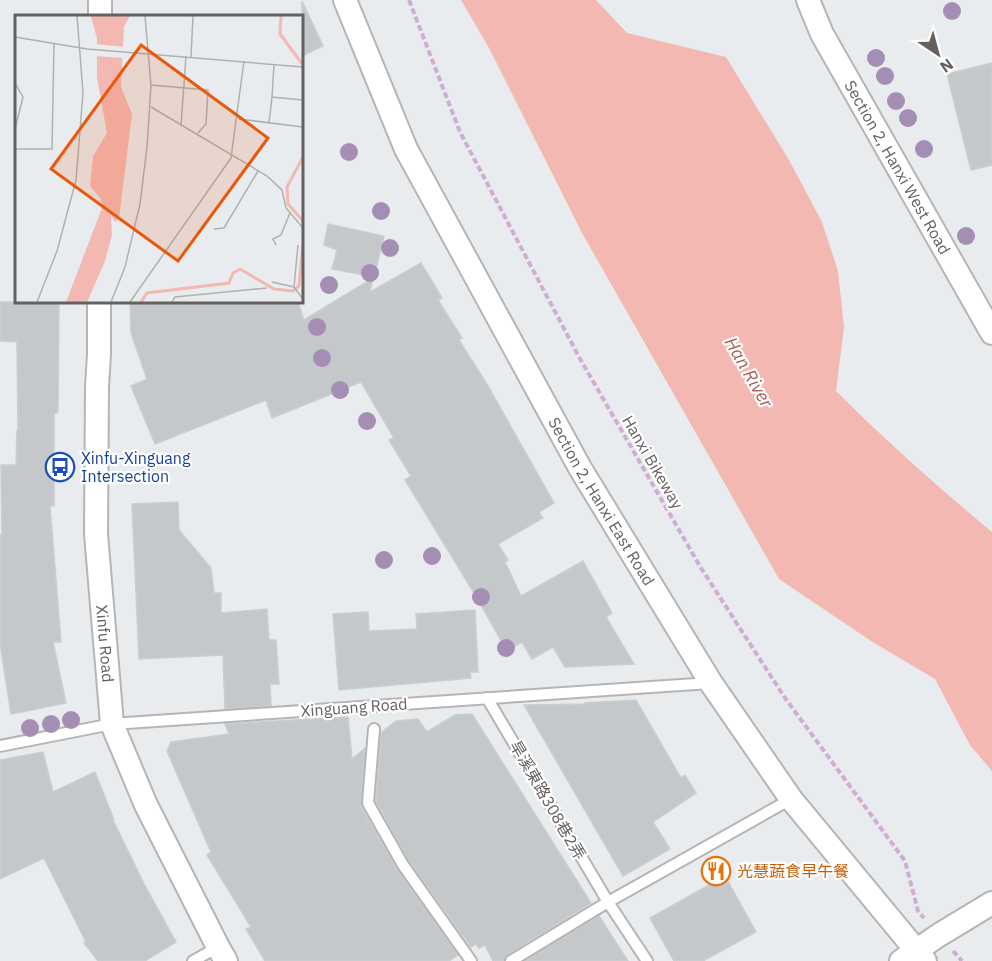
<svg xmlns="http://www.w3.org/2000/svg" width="992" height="961" font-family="'IBM Plex Sans','Noto Sans TC',sans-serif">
<rect width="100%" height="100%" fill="#e8ecef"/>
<path fill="#f4b8b2" d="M461,0H596L627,33L726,57L789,160L822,222L838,271L844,327L836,391C886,441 938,487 992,532V771L970,745L935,679L871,641L779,579L582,233L489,48Z"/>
<g fill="#c4c8ca" stroke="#c7cfd3" stroke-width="1.5">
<path d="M302,1L323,46L302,56Z"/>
<path d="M992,63V165L971,170L947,74Z"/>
<path d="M328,224L384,236L374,277L332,269L337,250L324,245Z"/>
<path d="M421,263L442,298L438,300L462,338L459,340L488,386L554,503L539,512L543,518L498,544L508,560L505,562L521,596L583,561L612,613L606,617L634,664L565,667L553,647L532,659L522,642L507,651L473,591L474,593L405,480L411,476L389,440L394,438L361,382L272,418L266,400L155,444L131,386L147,379L131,333L130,302H298L304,320L373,278L370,292Z"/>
<path d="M0,302H59L58,412L54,414V506H50L61,642H53L66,703L11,714L0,643V535H2L1,465H16L17,430H18L17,342L0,341Z"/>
<path d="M178,502L179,530L211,568L214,593H221V613L267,609L269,640H276L279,684H270L271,706L225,709L223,655L139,659L132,504Z"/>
<path d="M475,610L478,672H470L471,678L339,690L333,614L368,612L369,631L417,629L416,614Z"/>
<path d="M636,700L681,778L685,775L696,793L653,822L670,849L623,876L524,705L586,704L585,703Z"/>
<path d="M472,714L591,903L507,955L504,961H493L485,945L479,948L476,944L471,947L409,861L376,801L381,733L396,721L418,719L427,732L455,715Z"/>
<path d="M348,717L352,759L365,748L361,802V807L397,869L458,955L449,961H265L246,929L251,927L207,855L211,852L167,751L171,742L229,734L225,724Z"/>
<path d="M43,752L53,792L95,772L114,820H113L144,884L176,942L145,961H98L84,943L86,942L44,858L0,879V760Z"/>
<path d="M725,876L756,932L703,961H674L650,918Z"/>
<path d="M599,916L628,961H525Z"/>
</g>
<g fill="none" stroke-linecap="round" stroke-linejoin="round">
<g stroke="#b8b4b2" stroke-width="14">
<g id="lane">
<path d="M487,698L608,902L647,961"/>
<path d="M374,729L368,803L403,865L471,961"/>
<path d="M0,746L112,724L710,683"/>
<path d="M193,961L218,947"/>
<path d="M511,961L608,902L791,799"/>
</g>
</g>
<g stroke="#b8b4b2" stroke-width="26">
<g id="street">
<path id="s1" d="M345,0L406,149L580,468L711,683L791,799L925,961"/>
<path id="s2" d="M808,0L822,34L992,333"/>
<path d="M100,16V0"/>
<path id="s3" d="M99,302V354L97,387L96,534L112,724L146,805L218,947L226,961"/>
<path d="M901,961L939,935L992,903"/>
</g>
</g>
<g stroke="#d0add3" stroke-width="4" stroke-dasharray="6 3" stroke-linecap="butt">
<path d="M409,0L460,132L579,357L701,568L785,698L905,861L918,911L924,918"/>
<path d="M953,951L962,961"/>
</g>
<use href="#lane" stroke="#fff" stroke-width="10"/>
<use href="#street" stroke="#fff" stroke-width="22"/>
</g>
<g fill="#a58eb3">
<circle cx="952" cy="11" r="9"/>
<circle cx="876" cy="58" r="9"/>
<circle cx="885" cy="76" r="9"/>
<circle cx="896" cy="101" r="9"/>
<circle cx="908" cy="118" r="9"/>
<circle cx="924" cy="149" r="9"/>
<circle cx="349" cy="152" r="9"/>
<circle cx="381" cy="211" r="9"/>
<circle cx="966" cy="236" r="9"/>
<circle cx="390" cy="248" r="9"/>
<circle cx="370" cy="273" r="9"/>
<circle cx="329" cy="285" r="9"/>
<circle cx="317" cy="327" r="9"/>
<circle cx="322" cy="358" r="9"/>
<circle cx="340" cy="390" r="9"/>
<circle cx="367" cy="421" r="9"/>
<circle cx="432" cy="556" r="9"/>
<circle cx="384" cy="560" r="9"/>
<circle cx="481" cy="597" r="9"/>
<circle cx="506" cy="648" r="9"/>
<circle cx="71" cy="720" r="9"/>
<circle cx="51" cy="724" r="9"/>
<circle cx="30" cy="728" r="9"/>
</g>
<defs>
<g id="bus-ring" transform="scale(1.5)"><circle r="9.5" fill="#fff" stroke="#1a4fb4" stroke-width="1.5"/><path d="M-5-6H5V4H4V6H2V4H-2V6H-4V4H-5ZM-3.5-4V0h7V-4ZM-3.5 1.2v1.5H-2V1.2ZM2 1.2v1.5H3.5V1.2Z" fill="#1a4fb4"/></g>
<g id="restaurant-ring" transform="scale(1.5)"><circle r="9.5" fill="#fff" stroke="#e8710a" stroke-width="1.5"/><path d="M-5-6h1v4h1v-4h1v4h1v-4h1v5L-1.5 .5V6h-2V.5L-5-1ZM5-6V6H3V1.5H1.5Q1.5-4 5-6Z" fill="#e8710a"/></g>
</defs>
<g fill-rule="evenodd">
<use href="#bus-ring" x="60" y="467"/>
<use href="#restaurant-ring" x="716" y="871"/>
</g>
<g text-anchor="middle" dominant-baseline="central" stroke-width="4.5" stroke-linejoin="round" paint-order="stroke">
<g font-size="16" fill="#66605f" stroke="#fff">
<text stroke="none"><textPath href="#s2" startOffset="190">Section 2, Hanxi West Road</textPath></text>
<text transform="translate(653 462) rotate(60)">Hanxi Bikeway</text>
<text stroke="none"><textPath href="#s1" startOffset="564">Section 2, Hanxi East Road</textPath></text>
<text stroke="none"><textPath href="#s3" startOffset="342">Xinfu Road</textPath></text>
<text transform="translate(354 707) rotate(-4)">Xinguang Road</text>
<text transform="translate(548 800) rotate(60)">旱溪東路308巷2弄</text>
</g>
<g font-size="16" fill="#164399" stroke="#fff" text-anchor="start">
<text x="81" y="458">Xinfu-Xinguang<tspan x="81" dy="18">Intersection</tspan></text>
</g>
<g font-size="16" fill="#c56008" stroke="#fff" text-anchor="start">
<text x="737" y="871">光慧蔬食早午餐</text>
</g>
<g font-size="18" font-style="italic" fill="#a55e51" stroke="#fff">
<text transform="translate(749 372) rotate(60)">Han River</text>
</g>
</g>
<g transform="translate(15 15)">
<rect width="288" height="288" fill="#e8ecef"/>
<path d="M76,1H115L109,12L106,72L117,99L104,204L100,207L96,200L97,220L90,246L72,287H51L87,193L86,184L75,171L78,141L92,118L82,63V24Z" fill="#f4b8b2"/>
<path d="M79,29L111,32L110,43L79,41Z" fill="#e8ecef"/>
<path fill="none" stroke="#f4b8b2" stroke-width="3" d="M266,1L265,19L288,50M288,142L272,172L273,189L288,206M126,287L132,278L214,268L218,258L225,254L259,274L278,276L284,271L288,228"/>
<path fill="none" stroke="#b0b0b1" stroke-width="1.5" d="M0,22L72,34L288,52M176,42L178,1M259,49L257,82L288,85M0,68L8,82L0,114M136,70L193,75L191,109L183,118M136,92L252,161L267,175L271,193L288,213M224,104L288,112M254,108L257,82M166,111L171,41M0,134H37L39,29M199,214L209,213L243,156M261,230L258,224L266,220L275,198M283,230L279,272L288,284M257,267L279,272M22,287L42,236L61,165L68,78L62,1M96,287L110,252L125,189L132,132L136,70L130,1M115,287L216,143L229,46M157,287L160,282L252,273"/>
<path fill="#e8590c" fill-opacity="0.15" stroke="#e8590c" stroke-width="3" d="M126,30L253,123L163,246L36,154Z"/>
<rect width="288" height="288" fill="none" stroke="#66605f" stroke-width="3"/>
</g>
<g transform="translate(938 54) rotate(144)" stroke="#ffffff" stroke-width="4.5" paint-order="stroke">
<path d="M0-4.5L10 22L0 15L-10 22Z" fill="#66605f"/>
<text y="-9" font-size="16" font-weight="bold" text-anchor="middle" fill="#66605f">N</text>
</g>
</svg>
